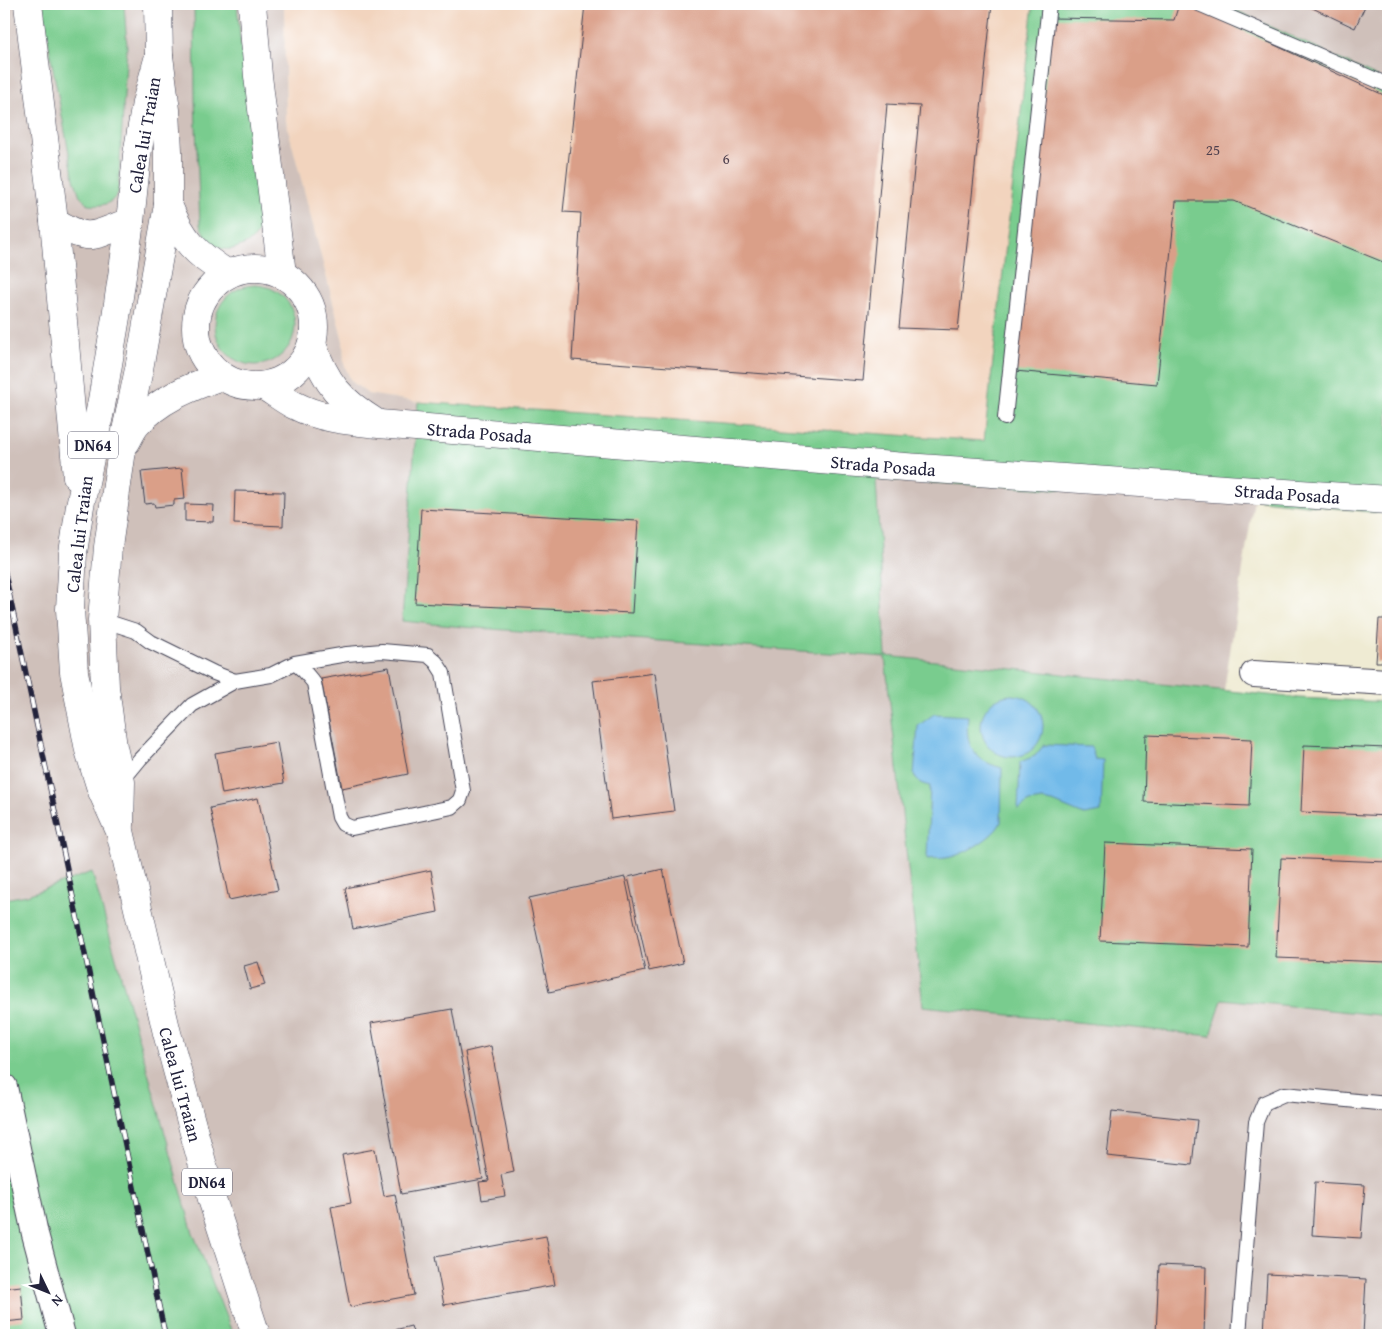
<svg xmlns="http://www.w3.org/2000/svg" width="1392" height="1339" font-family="'Gentium Book Plus',serif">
<rect width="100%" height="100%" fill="#fff"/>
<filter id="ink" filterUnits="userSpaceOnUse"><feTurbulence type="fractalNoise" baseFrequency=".02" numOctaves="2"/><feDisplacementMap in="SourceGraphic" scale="10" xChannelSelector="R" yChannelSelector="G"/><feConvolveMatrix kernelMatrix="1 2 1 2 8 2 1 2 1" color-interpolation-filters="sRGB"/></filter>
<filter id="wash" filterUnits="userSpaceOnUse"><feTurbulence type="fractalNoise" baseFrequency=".0096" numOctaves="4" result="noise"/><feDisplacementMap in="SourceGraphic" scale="20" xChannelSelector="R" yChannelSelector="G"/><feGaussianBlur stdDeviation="1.12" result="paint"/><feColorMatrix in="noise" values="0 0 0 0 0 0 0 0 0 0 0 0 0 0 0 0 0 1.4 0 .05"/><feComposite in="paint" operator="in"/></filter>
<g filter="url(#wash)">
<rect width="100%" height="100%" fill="#efebd3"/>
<path fill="#f2d4be" d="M284,4H1232L1388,71V493L984,442L418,402L368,394L351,381L344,364L343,341L286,121Z"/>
<g fill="#cfc0ba">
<path d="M4,4H284L286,121L343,341L344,364L351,381L368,394L418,402L402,621L463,627L885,656L876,480L1254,499L1224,690L885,657L923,1006L1211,1036L1222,999L1388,1016V1335H233L192,1230L92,873L27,895L4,899Z"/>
<path d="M1223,4H1388V82Z"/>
</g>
<g fill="#79cc8e" stroke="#4e7764">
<path d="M43,4H124L127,46L118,193C111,205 102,206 88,205L80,196L74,179L50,53Z"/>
<path d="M194,4H237L241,46L262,213C261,222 260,232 253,239C251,241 246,244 243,245C222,256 208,245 200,225L195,101Z"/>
<path d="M1033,4H1223L1388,82V514L1254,499L876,480L886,656L1298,698L1388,702V1016L1222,999L1211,1036L923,1006L885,657L463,627L402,621L418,402L984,441Z"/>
<circle cx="255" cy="325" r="40"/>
<path d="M92,872L192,1230L233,1335H4V899L27,895Z"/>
</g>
<g fill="#71bae9" stroke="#4a6e92">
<circle cx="1012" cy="726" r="31"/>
<path d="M934,714L968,716C965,745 972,760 1002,768L1001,822C995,837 962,856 946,858C940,859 933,858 927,859L930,786C922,784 917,783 914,774L918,726Z"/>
<path d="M1044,745L1091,747L1095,759L1103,760L1101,812L1084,815L1053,802L1042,800L1029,802L1018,810L1020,762L1035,756Z"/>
</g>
<g id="blocks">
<g fill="#da9f88">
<path d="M585,4H992L958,330L899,328L920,106L887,104L863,381L572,360L581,213L563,212Z"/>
<path d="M1179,4H1185L1388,97V264L1234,201H1176L1157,384L1015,371L1052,18L1174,20Z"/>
<path d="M1304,4H1366L1355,28Z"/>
<path d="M182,468L185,499L174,500V505L155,507L154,503L145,504L141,472Z"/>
<path d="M235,491L284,492L283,526L234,524Z"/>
<path d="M185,504L214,505L213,522L185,521Z"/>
<path d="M421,509L638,521L632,613L415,603Z"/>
<path d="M1379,619H1388V662H1376Z"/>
<path d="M389,667L408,774L342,788L321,679Z"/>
<path d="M655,673L674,811L611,819L593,681Z"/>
<path d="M1146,735L1252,739L1249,806L1144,802Z"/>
<path d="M277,742L284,783L222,794L215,753Z"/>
<path d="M1304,745L1388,748V816L1301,812Z"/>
<path d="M258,798L278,890L229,900L210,808Z"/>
<path d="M1105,843L1252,849L1248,947L1100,941Z"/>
<path d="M1281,858L1388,862V962L1276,958Z"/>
<path d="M663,869L683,963L649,971L628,877Z"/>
<path d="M431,870L438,912L353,929L345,888Z"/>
<path d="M625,877L645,971L549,992L529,898Z"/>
<path d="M258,962L265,985L250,989L244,966Z"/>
<path d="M452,1009L483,1179L401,1194L371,1023Z"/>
<path d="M491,1046L514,1172L501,1175L505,1196L482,1200L479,1182L489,1181L465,1052Z"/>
<path d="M1112,1111L1197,1120L1192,1165L1107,1156Z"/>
<path d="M375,1149L384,1196L395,1194L414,1295L350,1307L331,1207L351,1203L342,1155Z"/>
<path d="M1315,1182L1365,1185L1361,1238L1312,1235Z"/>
<path d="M546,1236L555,1285L444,1305L435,1257Z"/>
<path d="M1159,1265L1206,1267L1204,1335H1156Z"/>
<path d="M1267,1274L1366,1279L1363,1335H1264Z"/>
<path d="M21,1286L24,1320L4,1322V1288Z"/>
<path d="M411,1326L414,1335H383L382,1333Z"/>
</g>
</g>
</g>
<g filter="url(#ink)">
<use href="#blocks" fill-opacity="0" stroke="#414052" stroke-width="1"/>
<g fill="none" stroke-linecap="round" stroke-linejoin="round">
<g stroke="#414052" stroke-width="16">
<g id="service">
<path d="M1199,4L1388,85"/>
<path d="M1005,418L1049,4"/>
<path d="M102,620L136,631L151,642L214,673L235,681"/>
<path d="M121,782L140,759L192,705L235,681L271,675L295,663L347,654L382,651L428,655L436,662L443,673L463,791L460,800L452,807L352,828L343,824L339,817L314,683L304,671L295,663"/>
<path d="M1239,1335L1256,1122L1264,1103L1284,1094L1388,1104"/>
</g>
</g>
<g stroke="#414052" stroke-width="28">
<g id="minor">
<path d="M1254,674L1388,682"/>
<path d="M4,1087L35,1234L62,1335"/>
</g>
</g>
<g stroke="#414052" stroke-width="29">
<g id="tertiary">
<path d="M312,344C326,384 340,400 375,422"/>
<path id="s1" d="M264,386C274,392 284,400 294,405C321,419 349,421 379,424L905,467L1388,500"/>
</g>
</g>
<g stroke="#414052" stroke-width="29">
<g id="primary">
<path d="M28,4L54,221L77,477"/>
<path d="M252,4L258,76L282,274"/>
<path id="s2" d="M159,56L146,103L137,155L130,222L116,317L101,406L80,506L73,553L70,609L74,672L89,750L101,789L120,831L167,1033L212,1199L256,1335"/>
<path d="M168,205C182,240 196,254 228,274"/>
<path d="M54,221C92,245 94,234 130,222"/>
<circle cx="255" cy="327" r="59"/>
<path d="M126,442C129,437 132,430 136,425C158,400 190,387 221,376"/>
<path d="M120,825L121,782L113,747L105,687L102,620L108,547L122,450L139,369L168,205V151L166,110L159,56L158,4"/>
</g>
</g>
<use href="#service" stroke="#fff" stroke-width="14"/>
<use href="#minor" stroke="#fff" stroke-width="26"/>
<use href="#tertiary" stroke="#fff" stroke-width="28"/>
<use href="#primary" stroke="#fff" stroke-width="28"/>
<g stroke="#22223b" stroke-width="5.5">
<path id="rail" d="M4,569L165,1335"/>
</g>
<use href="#rail" stroke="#fff" stroke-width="4" stroke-dasharray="11" stroke-linecap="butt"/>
</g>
</g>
<g text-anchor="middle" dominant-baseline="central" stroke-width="4.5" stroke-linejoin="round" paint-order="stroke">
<g font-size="15" fill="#50414e">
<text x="1213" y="149">25</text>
<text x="726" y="158">6</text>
</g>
<g fill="#fff" stroke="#646476" stroke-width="1">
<rect x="68" y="431.5" width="50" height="27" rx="4"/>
<rect x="182" y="1168.5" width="50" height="27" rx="4"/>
</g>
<g font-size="16" font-weight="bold" fill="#22223b">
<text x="93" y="445">DN64</text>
<text x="207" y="1182">DN64</text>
</g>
<g font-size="18" fill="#22223b" stroke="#fff">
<text transform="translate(144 135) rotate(-80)">Calea lui Traian</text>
<text stroke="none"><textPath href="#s1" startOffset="224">Strada Posada</textPath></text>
<text stroke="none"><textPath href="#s1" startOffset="629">Strada Posada</textPath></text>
<text stroke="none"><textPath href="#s1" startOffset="1034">Strada Posada</textPath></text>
<text transform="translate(79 534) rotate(-83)">Calea lui Traian</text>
<text stroke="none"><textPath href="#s2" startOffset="1051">Calea lui Traian</textPath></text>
</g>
</g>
<rect width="1392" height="1339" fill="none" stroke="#fff" stroke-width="20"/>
<g transform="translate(48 1292) rotate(133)" stroke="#ffffff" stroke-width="4" paint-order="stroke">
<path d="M0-4L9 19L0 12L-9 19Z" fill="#22223b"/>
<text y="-8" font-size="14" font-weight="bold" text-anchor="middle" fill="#22223b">N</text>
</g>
</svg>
